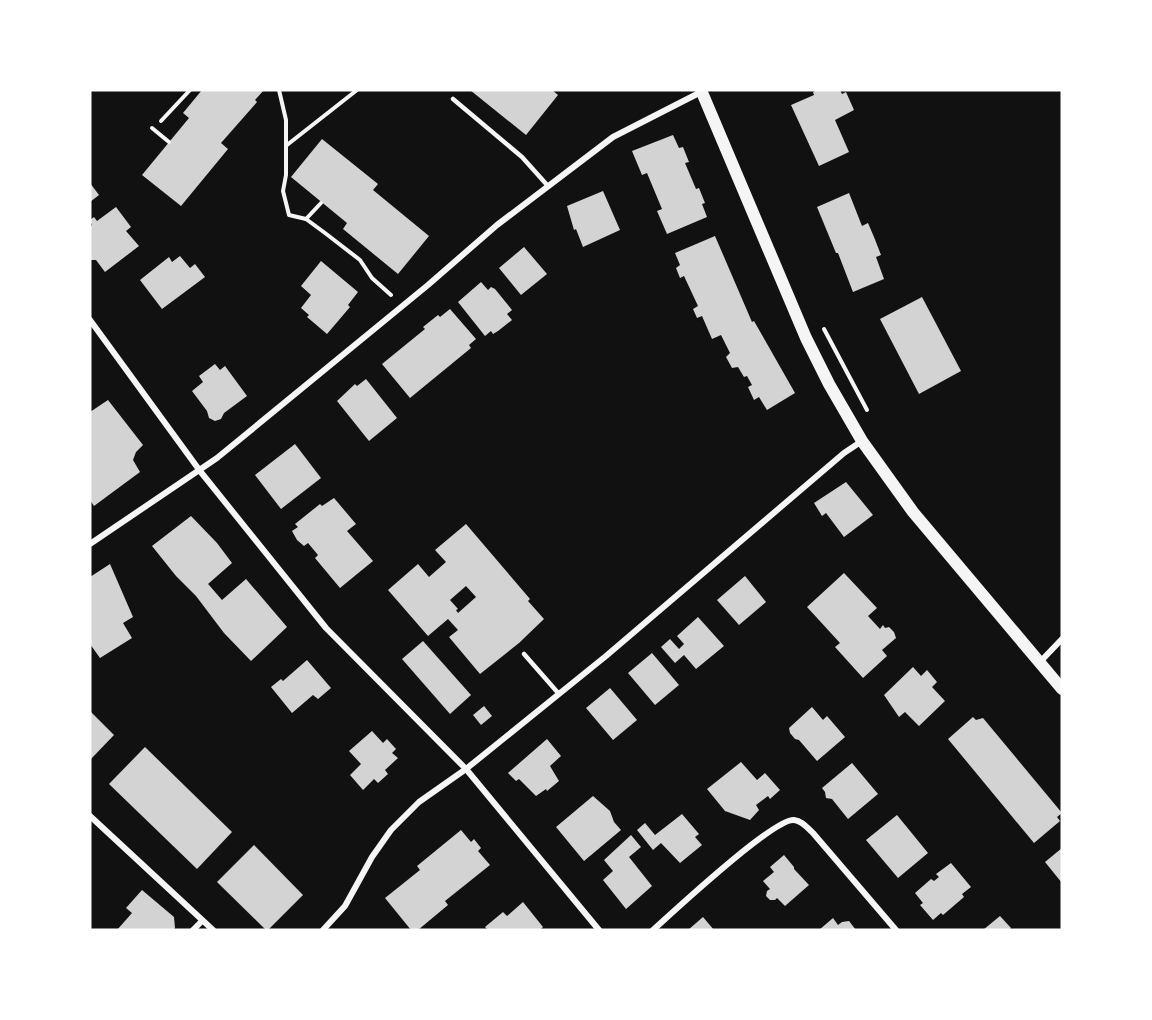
<svg xmlns="http://www.w3.org/2000/svg" width="1152" height="1020" font-family="Helvetica,sans-serif">
<rect width="100%" height="100%" fill="#111"/>
<g fill="#d3d3d3" fill-rule="evenodd">
<path d="M202,90H264L255,100L257,102L221,143L228,149L181,206L142,175L189,118L183,113Z"/>
<path d="M470,90H552L558,95L526,135Z"/>
<path d="M818,90H840L842,94L846,92L854,110L835,120L849,152L819,166L791,105L814,95L813,92Z"/>
<path d="M673,135L679,148L683,147L689,162L685,163L696,189L699,188L705,203L702,204L707,217L667,234L657,211L662,209L647,173L642,175L632,151Z"/>
<path d="M322,139L378,184L373,190L429,236L398,274L343,229L347,223L291,177Z"/>
<path d="M90,183L99,195L90,202Z"/>
<path d="M603,191L620,230L583,247L576,229L574,230L567,206Z"/>
<path d="M849,193L862,226L868,223L874,237L881,255L876,257L884,279L853,292L838,253H836L817,207Z"/>
<path d="M116,207L131,227L126,231L139,246L105,272L96,260H90V227L92,225L90,220L94,217L97,221Z"/>
<path d="M715,236L752,322L754,321L795,393L767,410L759,397L754,400L748,387L752,385L747,376L744,377L738,367L732,368L726,357L730,353L721,335L712,339L702,316L697,318L693,309L698,306L684,276L680,278L676,268L680,265L675,253Z"/>
<path d="M524,247L547,274L521,295L499,268Z"/>
<path d="M180,256L190,268L195,264L205,277L162,309L140,280L169,257L172,262Z"/>
<path d="M321,261L358,292L348,305L350,307L327,334L307,317L309,315L301,308L311,295L301,286Z"/>
<path d="M481,282L488,290L491,287L495,289L512,310L507,314L512,320L498,331L493,334L491,331L485,336L458,302Z"/>
<path d="M922,297L961,371L919,394L880,319Z"/>
<path d="M450,309L476,339L469,345L471,348L410,398L382,364L425,329L423,327L438,315L440,317Z"/>
<path d="M215,364L220,370L225,366L247,396L224,413L221,419L215,421L209,418L207,411L192,391L203,382L199,376Z"/>
<path d="M366,379L397,418L369,441L337,401L355,384L357,386Z"/>
<path d="M108,400L143,445L136,452L133,460L140,472L94,506L90,500V412Z"/>
<path d="M295,444L321,478L281,509L255,475Z"/>
<path d="M846,482L873,515L844,537L826,513L822,516L814,503Z"/>
<path d="M334,498L356,524L347,531L373,561L340,588L315,558L318,555L308,543L304,546L297,540L292,531L298,527L295,524L320,504L322,506Z"/>
<path d="M191,516L217,543L232,563L208,584L209,585L222,600L246,579L287,627L251,661L224,633L196,596L176,576L152,546Z"/>
<path d="M466,524L530,599L528,601L544,619L519,643L480,674L449,637L458,630L448,619L428,636L388,590L418,564L429,577L446,562L435,550ZM466,586L476,597L458,613L456,610L458,609L450,600Z"/>
<path d="M110,564L133,617L123,623L132,638L100,658L90,644V577Z"/>
<path d="M844,573L877,608L868,616L880,629L883,625L885,628L889,627L894,632L896,638L882,650L887,656L863,678L835,647L840,643L807,607Z"/>
<path d="M745,576L766,602L739,625L717,600Z"/>
<path d="M698,617L724,646L696,669L684,655L675,663L661,647L670,639L679,649L684,644L677,636Z"/>
<path d="M423,641L471,695L450,714L402,659Z"/>
<path d="M652,653L679,685L655,705L628,673Z"/>
<path d="M307,660L331,688L318,699L313,695L292,713L271,687L281,679L283,681Z"/>
<path d="M913,667L921,676L927,670L937,682L932,687L945,701L919,726L905,712L899,717L884,695Z"/>
<path d="M610,688L637,720L613,740L586,708Z"/>
<path d="M484,706L492,716L481,725L473,715Z"/>
<path d="M812,707L823,720L827,716L845,737L817,761L799,740L795,739L790,733L789,728Z"/>
<path d="M90,711L114,735L90,760Z"/>
<path d="M973,717L976,720L983,718L1062,813L1057,817L1060,821L1034,843L948,739Z"/>
<path d="M372,731L383,743L387,739L396,749L392,753L398,758L385,770L388,774L378,783L374,779L363,790L350,775L361,764L349,751Z"/>
<path d="M547,739L561,756L550,766L559,781L547,791L546,789L536,796L519,779L516,781L508,773Z"/>
<path d="M145,747L232,832L197,869L109,784Z"/>
<path d="M741,762L757,780L765,773L780,790L770,799L768,796L756,805L759,810L750,820L725,811L707,789Z"/>
<path d="M852,763L878,794L848,819L832,799L826,798L825,792L822,788Z"/>
<path d="M593,796L610,811L614,822L621,830L584,861L556,827Z"/>
<path d="M682,814L699,834L695,837L702,845L680,863L661,843L653,850L637,830L645,823L655,835Z"/>
<path d="M897,815L928,853L898,878L866,840Z"/>
<path d="M461,830L471,842L474,839L481,848L478,851L490,865L445,901L448,905L418,930H411L385,898L420,870L417,866Z"/>
<path d="M631,835L641,847L629,857L652,886L626,909L603,880L613,871L604,860Z"/>
<path d="M254,845L303,895L268,930H266L217,882Z"/>
<path d="M1062,848V883L1045,862Z"/>
<path d="M784,855L794,867V869L809,885L785,906L777,898L775,900H770L766,896L767,891L770,889L763,881L774,872L770,867Z"/>
<path d="M951,863L971,887L962,894L964,897L943,915L941,913L933,920L920,905L923,903L915,893L931,879L934,881L939,877L936,874Z"/>
<path d="M142,890L174,917L175,928L173,930H117L132,913L126,908Z"/>
<path d="M523,902L543,927L540,930H488L485,927L503,912L507,916Z"/>
<path d="M1000,916L1011,928L1009,930H983Z"/>
<path d="M703,917L714,930H688Z"/>
<path d="M833,918L838,925L842,922L849,921L856,930H819Z"/>
</g>
<g fill="none" stroke-linecap="round" stroke-linejoin="round">
<g stroke="#f5f5f5" stroke-width="4">
<path d="M279,90L286,120V175L283,191L289,215L306,219L325,233L360,260L372,278L391,295"/>
<path d="M161,121L190,90"/>
<path d="M152,128L169,142"/>
<path d="M287,145L357,90"/>
<path d="M306,219L321,203"/>
<path d="M824,329L867,410"/>
</g>
<g stroke="#f5f5f5" stroke-width="4.5">
<path d="M453,99L522,157L548,186"/>
<path d="M524,654L559,694"/>
</g>
<g stroke="#f5f5f5" stroke-width="6">
<path d="M90,320L200,471L326,628L466,769L599,930"/>
<path d="M90,544L217,458L428,285L497,225L613,137L701,92"/>
<path d="M1040,662L1062,639"/>
<path d="M90,816L213,930"/>
<path d="M193,930L202,921"/>
<path d="M323,930L345,906L372,857L391,830L419,802L466,769L606,656L844,453L862,441"/>
<path d="M653,930C673,912 774,818 794,820C803,821 807,828 813,833L896,930"/>
</g>
<path stroke="#f5f5f5" stroke-width="12" d="M701,90L806,338L829,384L862,441L913,512L1062,689"/>
</g>
<rect width="1152" height="1020" fill="none" stroke="#ffffff" stroke-width="183"/>
</svg>
